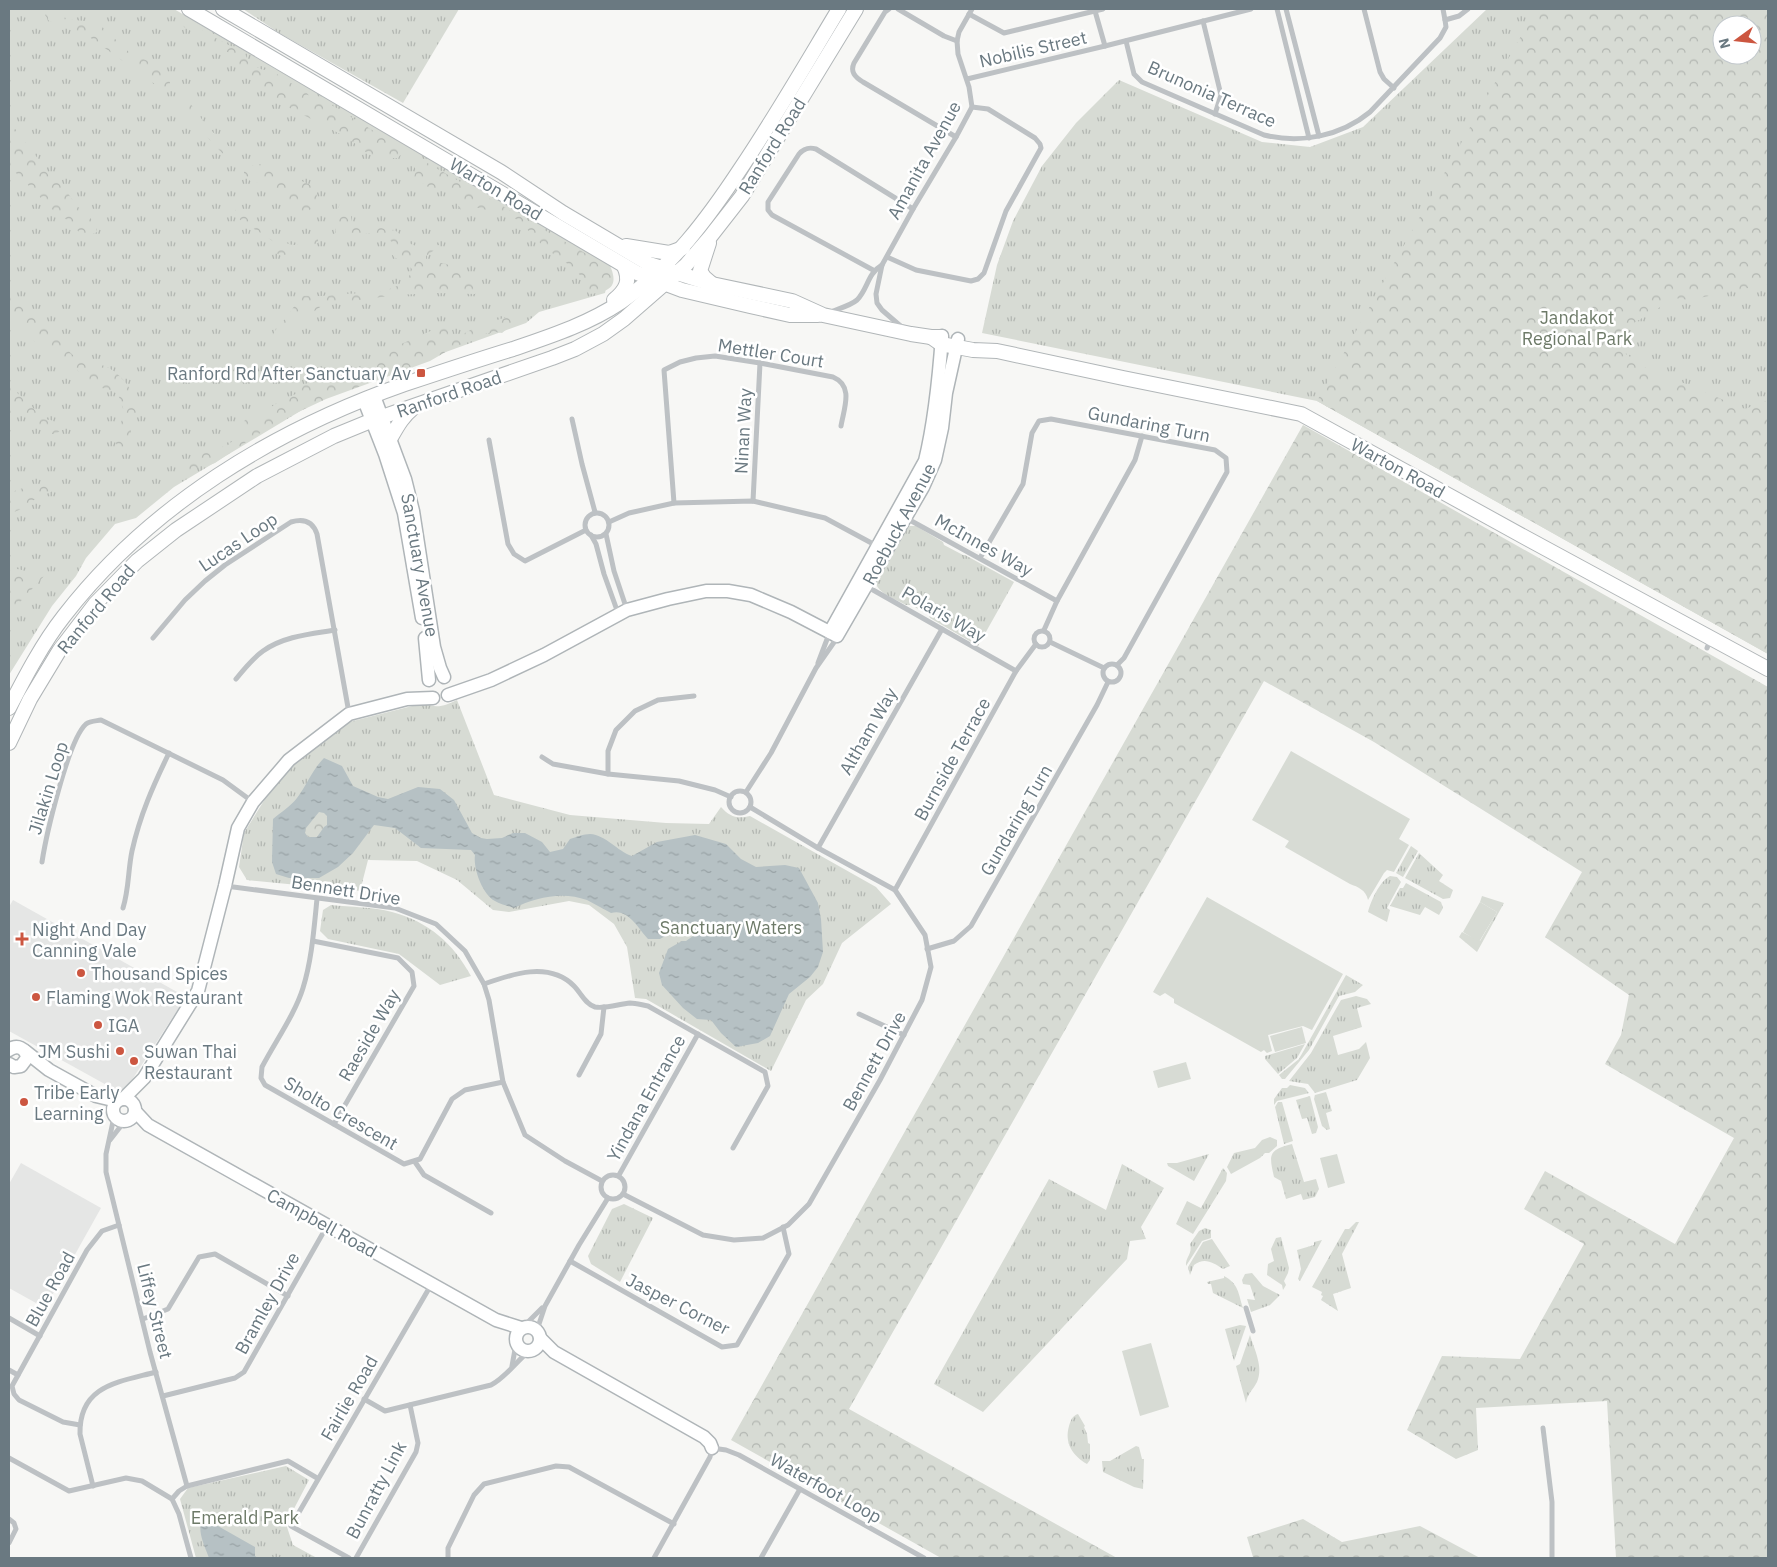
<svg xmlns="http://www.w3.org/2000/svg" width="1777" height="1567" font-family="'IBM Plex Sans',sans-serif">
<defs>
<pattern id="grass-tufts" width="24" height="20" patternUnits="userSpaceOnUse" patternTransform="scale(1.25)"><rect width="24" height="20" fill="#d7dbd4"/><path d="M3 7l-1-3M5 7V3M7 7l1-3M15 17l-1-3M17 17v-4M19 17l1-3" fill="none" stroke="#b2b6b1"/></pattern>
<pattern id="forest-crowns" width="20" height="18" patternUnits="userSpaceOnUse" patternTransform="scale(1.25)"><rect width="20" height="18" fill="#d7dbd4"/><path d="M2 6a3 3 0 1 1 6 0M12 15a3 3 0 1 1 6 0" fill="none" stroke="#b2b6b1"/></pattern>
<pattern id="water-ripples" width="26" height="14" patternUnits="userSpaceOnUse" patternTransform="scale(1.25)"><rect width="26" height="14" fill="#b6c1c4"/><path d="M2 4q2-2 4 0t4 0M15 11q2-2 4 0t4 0" fill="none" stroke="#98a2a5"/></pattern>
</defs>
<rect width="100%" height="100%" fill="#f7f7f5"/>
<g fill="#e5e6e5">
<path d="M13,900L186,997L124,1092L121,1093L9,1031V907Z"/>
<path d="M21,1163L101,1208L45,1308L9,1288V1184Z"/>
</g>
<g fill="url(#grass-tufts)" fill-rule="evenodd">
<path d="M9,9H174L611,266L605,293L539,312L526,323L327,395L174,487L136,518L115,524L86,558L76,576L52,606L9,675Z"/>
<path d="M243,9H459L403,103L279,33Z"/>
<path d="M1487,9H1768V654L1317,401L982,333L997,265L1013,221L1042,166L1076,123L1119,80L1262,142L1310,147L1363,127ZM1722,25H1752V55H1722Z"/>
<path d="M910,526H916L943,542L944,545L963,555H965L1014,582L978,646L930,618L929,615L911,605H906C894,598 874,593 875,577L905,527Z"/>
<path d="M457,700L494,795L570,815L666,823L709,824L721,807C730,817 737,819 750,816L876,887L891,904L842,943L823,984L806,1000L771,1071L646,999L635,998L627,947L614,924L589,905L569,901L509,912L493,910L457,880L417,861L368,860L360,891L247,880L239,867L244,833L265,799L301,756L345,723L424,703C436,709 445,706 457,700Z"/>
<path d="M1411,846L1418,851L1403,877L1396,873Z"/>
<path d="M1419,853L1443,875L1439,881L1453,890L1450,898L1443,899L1405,878Z"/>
<path d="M1390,876L1397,877L1401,882L1387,908L1390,910L1387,922L1368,912C1371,901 1379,882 1390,876Z"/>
<path d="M1406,883L1441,902L1443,908L1439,915L1425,907L1420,915L1390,906L1400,888H1403Z"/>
<path d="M1482,896L1504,903L1477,952L1459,937L1462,932L1480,941L1497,912L1480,902Z"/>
<path d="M331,905C351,907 373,907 392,912C429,922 453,943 471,976L440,985L399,954L328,939L320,931L323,910Z"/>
<path d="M1346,975L1363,985L1355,992L1339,996L1309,1050L1285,1079H1282L1279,1075L1299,1059Z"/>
<path d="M1356,996L1367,999L1371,1004L1357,1008L1362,1027L1333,1036L1338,1055L1359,1049L1366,1042L1370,1058L1357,1080L1315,1093L1308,1084L1289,1081L1311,1053L1341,1000Z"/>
<path d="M1305,1044L1297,1058L1278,1074L1265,1059V1056Z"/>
<path d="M1290,1085L1305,1088L1309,1093L1277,1101L1274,1105V1099L1282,1088H1287Z"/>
<path d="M1326,1092L1332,1111L1326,1113L1330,1129L1327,1130L1322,1126L1314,1099L1315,1095Z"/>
<path d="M1310,1096L1318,1127L1316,1133L1312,1134L1307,1118L1302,1119L1296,1100Z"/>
<path d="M1278,1102H1282L1293,1141L1284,1144L1275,1107Z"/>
<path d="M1270,1137L1277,1140V1146L1269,1153H1265L1260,1158L1231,1174L1227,1167L1234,1153L1255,1148L1262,1140Z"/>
<path d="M1292,1144L1304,1182L1316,1179L1319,1189L1315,1197L1303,1200L1301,1194L1286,1199L1281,1181L1274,1177C1269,1155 1268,1150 1292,1144Z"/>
<path d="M1209,1154L1194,1181L1168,1166L1167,1163H1177Z"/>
<path d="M1122,1164L1164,1188L1141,1227L1146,1239L1130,1241L1127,1259L983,1412L934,1384L1049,1179L1106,1210Z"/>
<path d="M1223,1168L1227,1173L1226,1181L1193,1234L1176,1224L1187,1201L1201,1208Z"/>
<path d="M624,1204L653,1218L620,1282L591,1264L588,1256L612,1209Z"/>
<path d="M1356,1222H1359L1342,1254L1351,1288L1333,1294L1338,1311L1321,1300L1323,1296L1321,1295L1322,1292L1312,1287L1345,1229H1349Z"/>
<path d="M1205,1228L1211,1230V1238L1202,1241L1186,1266C1185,1257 1193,1254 1190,1244L1199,1231Z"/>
<path d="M1281,1237L1289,1268L1288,1273L1284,1281L1286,1285L1283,1290L1282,1285L1267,1275L1268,1264L1274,1261L1271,1249L1276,1238Z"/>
<path d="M1212,1239L1230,1266L1223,1269C1213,1262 1204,1257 1194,1265L1190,1275L1188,1267L1203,1242Z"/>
<path d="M1322,1240L1300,1281L1298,1279L1301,1269L1297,1250L1314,1245V1242Z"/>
<path d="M1252,1273L1263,1286L1280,1295L1270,1305L1251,1312L1247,1299L1255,1300L1250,1285L1243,1284L1242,1280L1245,1274Z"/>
<path d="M1224,1276C1239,1284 1238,1293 1243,1308L1213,1293L1211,1284H1208L1207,1282L1224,1278Z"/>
<path d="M1240,1325L1246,1326L1234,1361L1225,1329Z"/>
<path d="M1250,1335C1254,1349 1264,1367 1257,1382C1253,1390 1247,1394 1246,1403L1236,1366L1240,1364Z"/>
<path d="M1078,1414L1085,1426L1084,1427L1087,1434L1088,1443L1090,1444V1460L1087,1464C1073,1456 1064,1443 1069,1426C1071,1420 1072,1416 1078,1414Z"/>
<path d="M1136,1446L1139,1447L1142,1459H1144L1143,1489L1134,1487L1103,1472L1102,1461H1110Z"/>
<path d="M286,1466L309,1480L286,1524L293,1545L317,1558H196L180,1499L188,1488Z"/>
</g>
<g fill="url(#forest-crowns)" fill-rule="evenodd">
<path d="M1536,9H1768V284L1689,300L1675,298L1606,340L1676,389L1681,382L1745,409L1768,400V654L1317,401ZM1722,25H1752V55H1722Z"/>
<path d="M46,13L74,20L97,22L131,54L153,63L170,82L169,87L163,90L88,36L49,21L45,15Z"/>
<path d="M183,24H190L245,54L250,64L263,70L269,69L308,94L311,104H318L325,101L401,148V154L398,158H378L367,153L348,138L284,105L262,86L235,66L231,54L184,27Z"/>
<path d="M189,102C197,111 202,121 210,129C218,138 227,143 234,152L233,157H230L222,153L179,107L182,103Z"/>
<path d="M9,121L49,173L64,188L77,206L89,216L96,226L97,232L89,236L79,232L67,220L53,210L9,166Z"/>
<path d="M415,156L611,268C619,288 607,292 589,294L586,287L585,280L572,267L545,248L521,223L513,217L479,208H472L462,211L458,207L461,201C448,182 449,192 432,188C426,187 420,181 414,177L416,170L412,162Z"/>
<path d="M261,164C268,168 275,173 282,176C294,180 325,182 315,202C312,208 311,210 305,213L287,206L268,185L250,181L244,173V167Z"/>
<path d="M341,202L349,206L352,222L396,231L411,244L418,247L440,245L439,250L433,251L426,256V262C435,266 434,263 442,263C449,264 473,276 481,280L483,288L475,294L436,293L396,295L323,305L309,315L302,317L294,323L284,336L271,345L268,342L279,325L287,317L301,296C308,295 314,297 320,296C327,296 333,295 340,294C360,293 407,295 412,269C406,262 396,261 391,253L393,244C382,226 358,236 342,238L335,234C338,221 334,213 341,202Z"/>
<path d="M242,209C253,218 280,245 295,245C298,245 312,240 318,239V243L301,250L281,256L275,252L277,244L236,217L235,210Z"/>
<path d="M9,296C20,303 32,309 41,318C53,330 61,345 74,356C83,363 97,362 107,367C123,375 137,395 139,413L131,426V435L125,449L117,447L114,436L125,414L118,394L108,389L95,387L83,379L76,368L47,352L33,340L9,312Z"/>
<path d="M522,313L528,315L523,319L508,324V328L502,333L496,332L484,334L449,350L430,361L326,399L294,414L255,436L215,463L207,466H201L188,472L186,469L190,457L194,454H198L228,445L236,438L239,429L245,420L257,416L282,400L300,392L303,386L318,376L345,372L365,364H372L381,360L390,349L435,329L444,327L452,330L453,335L460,336L479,325Z"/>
<path d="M9,386L29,403L42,419L51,420L64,429L55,434H48C39,423 29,415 16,415L9,421Z"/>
<path d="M1303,425L1768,687V1558H1616L1607,1401L1476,1408L1478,1450L1456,1459L1407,1430L1442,1356L1520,1359L1584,1244L1524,1209L1545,1171L1675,1244L1734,1138L1605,1064L1621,1035L1629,995L1545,937L1582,872L1374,742L1264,681L849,1409L1117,1558H941L731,1440Z"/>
<path d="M58,483L59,488L34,500L19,510L9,514V493L23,488Z"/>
<path d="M18,569L44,576L9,614V571Z"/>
<path d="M319,812L324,813L327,816V826L324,827L317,837H308L305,833L306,828Z"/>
<path d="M1303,1519L1342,1542L1420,1526L1480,1558H1251L1253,1557L1247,1537Z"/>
</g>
<g fill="#d7dbd4">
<path d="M1291,751L1410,819L1399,839L1409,845L1394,872L1387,870L1384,873L1368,900C1366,890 1358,887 1350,884L1285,847L1289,841L1252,820Z"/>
<path d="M1207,897L1343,974L1312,1030L1303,1026L1268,1035L1272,1051L1267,1053L1264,1050L1261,1052L1174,1003V999L1165,993L1160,996L1153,992Z"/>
<path d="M1480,902L1497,912L1479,942L1463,932Z"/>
<path d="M1302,1027L1306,1043L1275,1052L1270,1036Z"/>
<path d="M1186,1062L1191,1079L1158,1088L1153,1071Z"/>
<path d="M1337,1154L1345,1183L1328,1188L1320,1158Z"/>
<path d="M1151,1343L1169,1407L1140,1416L1122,1351Z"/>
</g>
<g fill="url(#water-ripples)" fill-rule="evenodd">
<path d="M324,758L342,766L353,786L378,797L388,799L418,787L440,789L454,800L472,833L481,838L487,839L502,838L513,833H525L542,842L550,852L563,849L570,839C576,837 584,834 590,834C606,835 617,851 632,856L657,842L695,835L726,844L741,859L756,867L785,865L799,868L818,903L821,919L823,952L818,967L810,977L789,994L770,1036L758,1043L736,1047L721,1033L711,1020L697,1019L683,1008L662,985L659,973L668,949L682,941H686L693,936L695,932L692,926L687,923L677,924L676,930L660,939H648C638,928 628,908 611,913C603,909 595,904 587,900C563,891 536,897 514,908C508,906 500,904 495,901C482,894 473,868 475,855L471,850L421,848L395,828L374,825L353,853L338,867L319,878H289L276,874L272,862L273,819C281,812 290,807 297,798C307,785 312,770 324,758ZM319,812L324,813L327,816V825L324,827L317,837H308L305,833L306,828Z"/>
<path d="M202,1517L255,1547V1556L258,1558H209C204,1544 197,1532 202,1517Z"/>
</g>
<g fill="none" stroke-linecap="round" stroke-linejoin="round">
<g stroke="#afb5b8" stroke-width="15">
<g id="secondary">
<path d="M374,396L405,479L413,511L434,647L440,668L444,677"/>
<path d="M364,400L385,454L404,513L422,618"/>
<path d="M830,632L925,461C935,420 939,378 942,336"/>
<path d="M425,638L429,680"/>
<path d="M448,695L491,680L544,655L627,610L668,599L706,591H728L751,595L791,612L837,636L923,487L935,460L942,428L946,393L958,339"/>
<path d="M9,1050C17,1044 26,1048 27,1058L21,1066L14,1067L9,1064"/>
<path d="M25,1051L49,1070L96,1096L117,1101"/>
<circle cx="124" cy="1110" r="11"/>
<path d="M123,1099L144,1078L198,991L225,886L238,828L253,802L289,760L349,714L407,699L433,698"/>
<path d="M135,1111L148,1125L496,1320L521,1328"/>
<circle cx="528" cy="1339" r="12"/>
<path d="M540,1338L554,1352L704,1437L710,1443L712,1448"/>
</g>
</g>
<g stroke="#b1b6b8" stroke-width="16">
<g id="primary">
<path d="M189,9L637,273L682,290L750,306L790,315H818"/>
<path d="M223,9L501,172L563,213L649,264L712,284L792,301L823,315L911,334L931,337H941"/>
<path d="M709,243L700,271L704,277L711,283"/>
<path d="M626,246L669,253L683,248"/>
<path d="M614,300C626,290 631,281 624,266"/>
<path d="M931,337L941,344L973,350L997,351L1123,378L1301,414L1528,539L1768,669"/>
<path d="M390,439C397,427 402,417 413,408"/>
<path d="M9,708C25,677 42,644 64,616C150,505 274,430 405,384C441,372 477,360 513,349C551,336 588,324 621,302C672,267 708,218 741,168C776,116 807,62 839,9"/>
<path d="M9,743L30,699L59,651L95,604L137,561L176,530L257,476L334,436L373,420L552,358L575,349L603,334L624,319L686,265L710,237L742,196L856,9"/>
</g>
</g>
<g stroke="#bdc1c4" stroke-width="5">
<path d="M889,9L885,12L854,63C850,72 855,77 863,82L956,137"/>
<path d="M898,9L944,36L957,41"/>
<path d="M1277,9L1309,138"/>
<path d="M1286,9L1319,136"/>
<path d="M1364,9L1380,72L1384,79L1394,88"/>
<path d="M1443,9L1445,20"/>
<path d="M1095,11L1105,46"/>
<path d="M969,14L1004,33L1103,9"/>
<path d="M1203,21L1221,95L1215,114"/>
<path d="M1126,41L1134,74L1142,82L1264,135C1301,144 1341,136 1370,112L1440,38L1446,27L1445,20L1459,16L1468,9"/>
<path d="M967,79L1105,46L1251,9"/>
<path d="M887,257L916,270L971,281L978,279L984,273L1006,211L1041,148L1040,144L1035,138L988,109L972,107"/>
<path d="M873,270L772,215L768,210V202L799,154C804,148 809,147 816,149L913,209"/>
<path d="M828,313C837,309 850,306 857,300C868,289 867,274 882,265"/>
<path d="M904,329L882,310L877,303L876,294L882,265L913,209L956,137L972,107L969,87L958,54L957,41L959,32L972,9"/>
<path d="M572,419L582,464L595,512"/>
<path d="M489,440L508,544L514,554L525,561L586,530"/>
<path d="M753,501L760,363"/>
<path d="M674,503L664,370L680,362L696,358L715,356L760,363L833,377C854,386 844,408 841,426"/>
<circle cx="597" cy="525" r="12"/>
<path d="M906,518L1057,601"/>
<path d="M609,522L629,513L674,503L753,501L825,518L877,546"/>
<path d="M606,534L614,571L627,610"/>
<path d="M591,535L596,544L604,574L618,613"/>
<path d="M980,558L1023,484L1032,433L1039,421L1051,419L1215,450L1226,458L1227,472L1124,658L1117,665"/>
<path d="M866,586L1016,671"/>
<path d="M1044,630L1057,601L1135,460L1142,436"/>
<circle cx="1042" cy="639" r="8"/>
<path d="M153,638L185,600L205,581L225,565L291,522C304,518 313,522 317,534L349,713"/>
<path d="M1050,642L1104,668"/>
<path d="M1707,648L1711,638"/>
<path d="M818,663L829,634"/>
<circle cx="1112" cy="673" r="9"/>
<path d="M236,679C244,669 253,658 263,651C284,636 311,634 335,630"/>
<path d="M542,757L553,764L608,774L679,781L715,790L731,797"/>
<path d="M608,774V751L616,730L635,711L658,700L694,696"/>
<circle cx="740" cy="802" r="11"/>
<path d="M746,792L771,753L816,668L837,638"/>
<path d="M818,848L942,629"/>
<path d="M42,862C46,836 68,740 86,724C90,721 96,721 101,720L223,780L253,802"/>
<path d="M226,886L395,908L436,924L465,951L484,984L489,1000L503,1082L525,1135L565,1161L602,1181"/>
<path d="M895,890L1016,671L1036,644"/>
<path d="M317,899C314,928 312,959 303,988C295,1014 275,1042 262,1067L261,1078L265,1085L404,1164L420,1159L452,1099L465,1090L503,1082"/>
<path d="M123,908C129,889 128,870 132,851C140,815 153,786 169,753"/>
<path d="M313,941L398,958L412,972L414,986L334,1124"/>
<path d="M927,949L954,941L971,926L1097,705L1108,682"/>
<path d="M484,984C512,974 549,961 574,986C581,993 585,1004 595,1007C606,1009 619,1004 630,1003C636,1003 642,1005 648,1006L765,1072L768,1086L733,1148"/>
<path d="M859,1014L904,1035"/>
<path d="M579,1075L601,1034L604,1007"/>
<path d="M114,1117L106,1154V1172L150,1352L187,1486"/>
<path d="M110,1140L124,1122"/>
<path d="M415,1162L424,1175L491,1213"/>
<circle cx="613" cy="1187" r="12"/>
<path d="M619,1175L698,1034"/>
<path d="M623,1194L703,1235L734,1240L763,1238L788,1225L809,1204L880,1080L922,1000L931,967L925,935L895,890L818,848L750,807"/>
<path d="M570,1261L722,1347L737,1345L789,1254L783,1227"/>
<path d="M1246,1308L1253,1331"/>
<path d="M9,1318L40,1336"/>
<path d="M143,1319L168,1309L199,1257L215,1254L288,1296"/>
<path d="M524,1326L542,1308"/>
<path d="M537,1330L545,1306L579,1245L608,1198"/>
<path d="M512,1366L516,1344"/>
<path d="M9,1370L18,1375"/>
<path d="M163,1396L235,1378L244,1372L327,1226"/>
<path d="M364,1399L385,1411L491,1385C505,1378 516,1362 529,1351"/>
<path d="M80,1425L63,1422L19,1400L14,1394L12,1386L87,1250L102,1231L119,1225"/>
<path d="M1543,1428L1552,1502V1558"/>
<path d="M9,1458L69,1491L126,1478L142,1481L172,1499"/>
<path d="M93,1486L80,1434C79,1385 119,1382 156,1372"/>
<path d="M9,1519L14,1523L16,1529L9,1543"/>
<path d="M191,1558L179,1514L172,1499L179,1491L187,1486L288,1461L317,1478"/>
<path d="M349,1558L291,1526L431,1285"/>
<path d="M356,1558L416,1452L418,1443L410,1405"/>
<path d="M448,1558V1548L474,1495L484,1484L556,1466L569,1467L674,1524"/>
<path d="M654,1558L710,1457L712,1448L726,1450L739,1455L924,1558"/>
<path d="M761,1558L800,1489"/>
</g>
<use href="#secondary" stroke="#fff" stroke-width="12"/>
<use href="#primary" stroke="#fff" stroke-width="14"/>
</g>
<g fill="#cc5640" stroke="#fff" stroke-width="2">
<rect x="416" y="368" width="10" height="10" rx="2.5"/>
<path d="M19.5 931.5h5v5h5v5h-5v5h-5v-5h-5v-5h5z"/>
<circle cx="81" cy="973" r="5"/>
<circle cx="36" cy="997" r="5"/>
<circle cx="98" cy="1025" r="5"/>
<circle cx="120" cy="1051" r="5"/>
<circle cx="134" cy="1061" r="5"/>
<circle cx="24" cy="1102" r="5"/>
</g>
<g text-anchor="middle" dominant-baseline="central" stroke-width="5" stroke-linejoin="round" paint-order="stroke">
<g font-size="18" fill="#6a7981" stroke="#fff">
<text transform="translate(1033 49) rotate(-13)">Nobilis Street</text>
<text transform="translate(1212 94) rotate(24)">Brunonia Terrace</text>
<text transform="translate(772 146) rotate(-58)">Ranford Road</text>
<text transform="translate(924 160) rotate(-61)">Amanita Avenue</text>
<text transform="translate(496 189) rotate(31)">Warton Road</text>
<text transform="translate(771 353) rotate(9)">Mettler Court</text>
<text transform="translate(449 394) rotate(-19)">Ranford Road</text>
<text transform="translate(1149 424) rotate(11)">Gundaring Turn</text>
<text transform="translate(743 431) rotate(-87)">Ninan Way</text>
<text transform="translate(1398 468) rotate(29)">Warton Road</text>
<text transform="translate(899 524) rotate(-62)">Roebuck Avenue</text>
<text transform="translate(238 542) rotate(-34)">Lucas Loop</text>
<text transform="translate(984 545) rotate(29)">McInnes Way</text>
<text transform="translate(420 565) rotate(80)">Sanctuary Avenue</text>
<text transform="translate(96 609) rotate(-50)">Ranford Road</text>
<text transform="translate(944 614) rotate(30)">Polaris Way</text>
<text transform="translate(868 731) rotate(-60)">Altham Way</text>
<text transform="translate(952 759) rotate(-61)">Burnside Terrace</text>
<text transform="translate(48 788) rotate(-73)">Jilakin Loop</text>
<text transform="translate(1016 820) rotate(-60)">Gundaring Turn</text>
<text transform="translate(346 890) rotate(9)">Bennett Drive</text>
<text transform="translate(369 1035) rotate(-60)">Raeside Way</text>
<text transform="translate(874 1061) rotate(-61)">Bennett Drive</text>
<text transform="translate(646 1098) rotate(-61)">Yindana Entrance</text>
<text transform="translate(341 1113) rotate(30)">Sholto Crescent</text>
<text transform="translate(322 1223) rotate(29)">Campbell Road</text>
<text transform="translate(50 1289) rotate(-61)">Blue Road</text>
<text transform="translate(267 1303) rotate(-61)">Bramley Drive</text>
<text transform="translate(678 1304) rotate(27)">Jasper Corner</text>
<text transform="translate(155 1311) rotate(76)">Liffey Street</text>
<text transform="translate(349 1398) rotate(-60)">Fairlie Road</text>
<text transform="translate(826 1488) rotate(29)">Waterfoot Loop</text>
<text transform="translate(376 1490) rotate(-62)">Bunratty Link</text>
</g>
<g font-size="18" fill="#6d7a68" stroke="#fff">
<text x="1577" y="317">Jandakot<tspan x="1577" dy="21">Regional Park</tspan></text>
<text x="731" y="927">Sanctuary Waters</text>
<text x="245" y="1517">Emerald Park</text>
</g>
<g font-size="18" fill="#6a7981" stroke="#fff" text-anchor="start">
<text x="411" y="373" text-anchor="end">Ranford Rd After Sanctuary Av</text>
<text x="32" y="929">Night And Day<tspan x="32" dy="21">Canning Vale</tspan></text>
<text x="91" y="973">Thousand Spices</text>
<text x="46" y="997">Flaming Wok Restaurant</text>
<text x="108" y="1025">IGA</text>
<text x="110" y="1051" text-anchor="end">JM Sushi</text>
<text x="144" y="1051">Suwan Thai<tspan x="144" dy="21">Restaurant</tspan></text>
<text x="34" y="1092">Tribe Early<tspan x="34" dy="21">Learning</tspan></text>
</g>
</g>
<rect width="1777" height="1567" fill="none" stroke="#6a7981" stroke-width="20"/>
<g transform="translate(1737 40) rotate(255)"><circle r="24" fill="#ffffff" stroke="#c3c9cd"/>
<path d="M0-4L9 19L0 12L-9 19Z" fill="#cc5640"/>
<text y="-8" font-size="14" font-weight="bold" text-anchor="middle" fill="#6a7981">N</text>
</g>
</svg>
